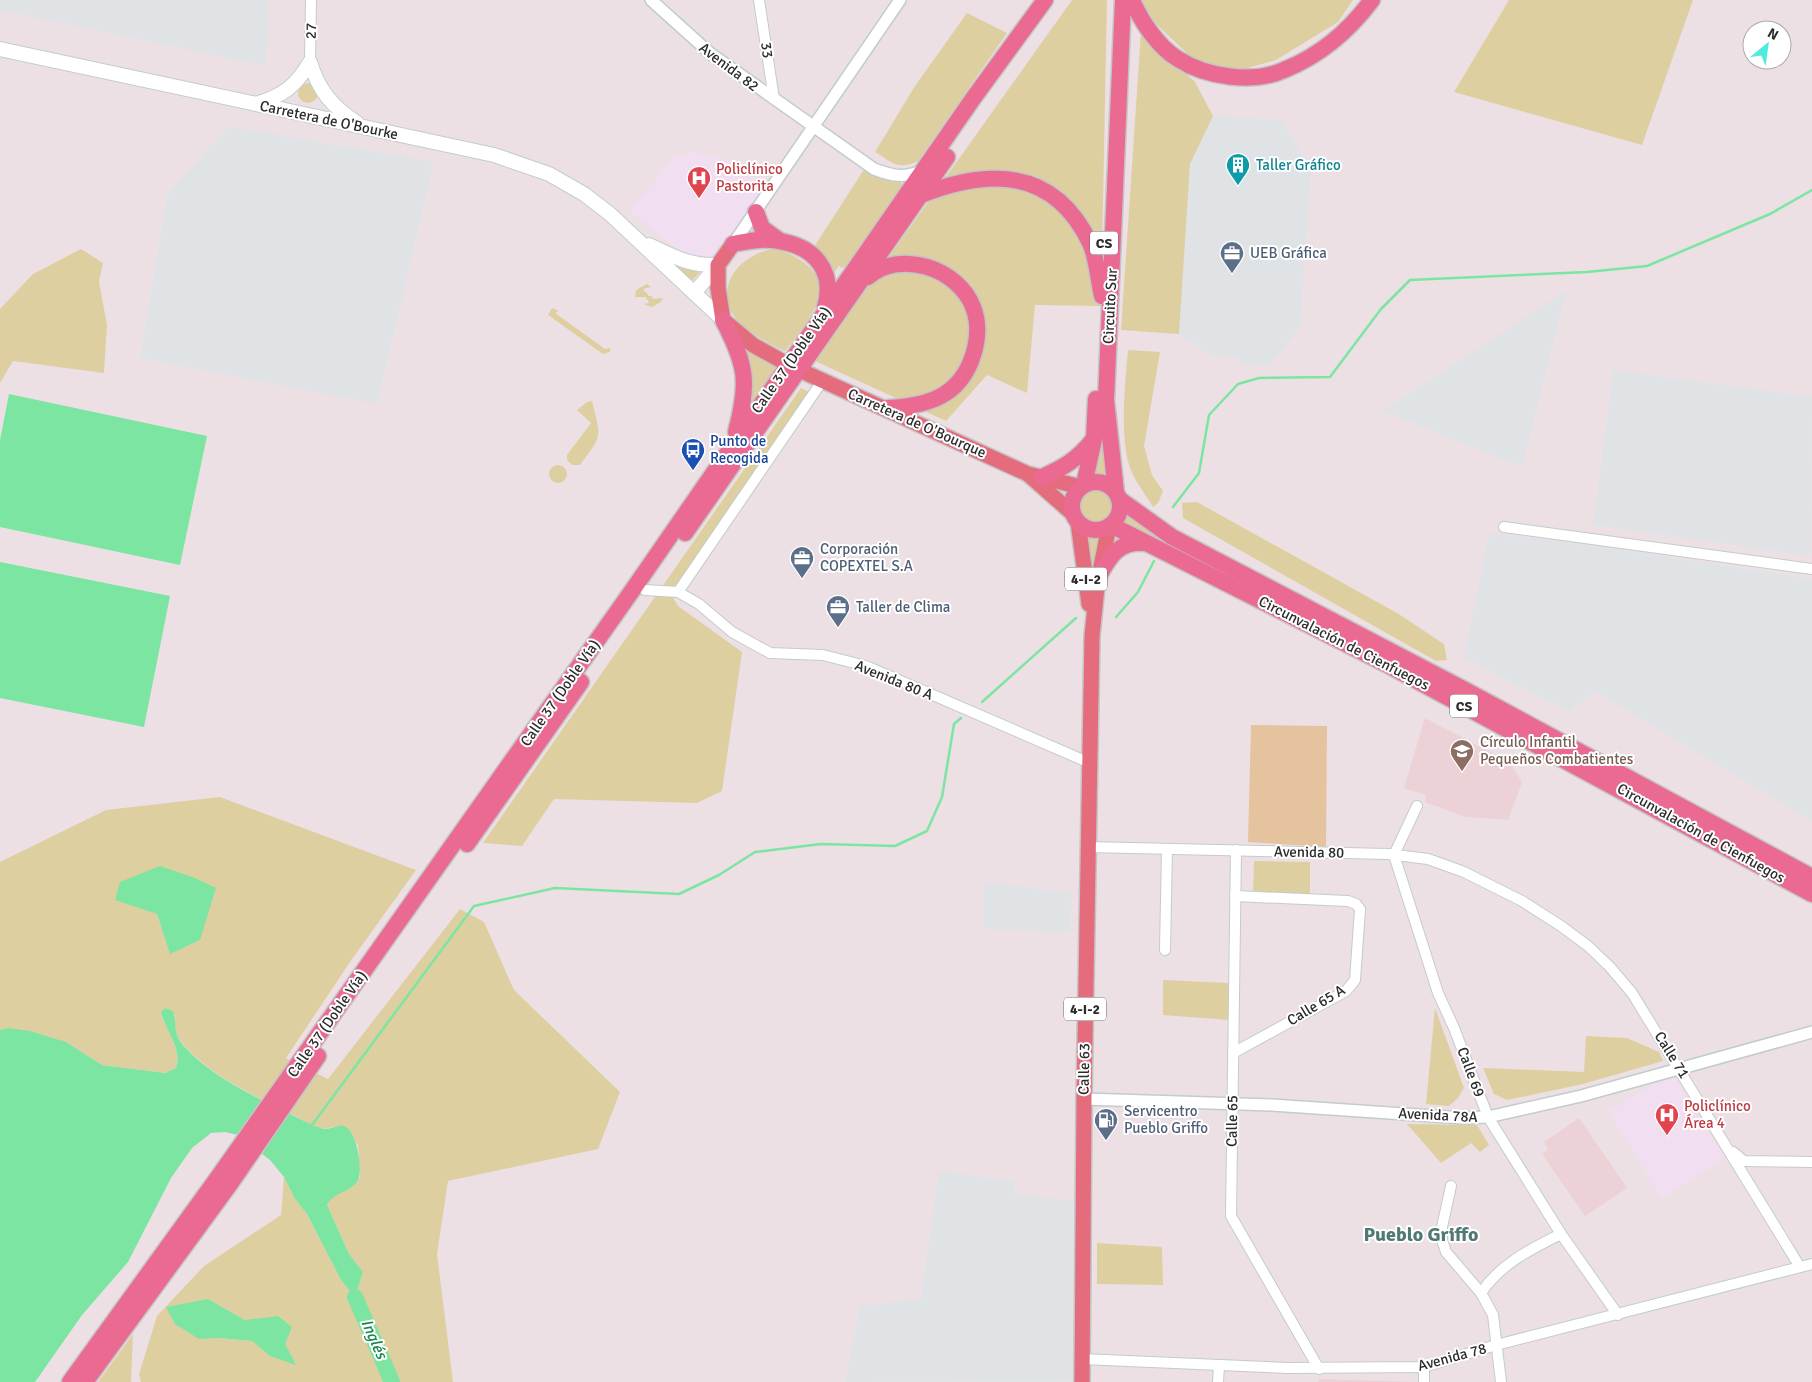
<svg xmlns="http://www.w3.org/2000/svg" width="1812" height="1382" font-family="Signika,sans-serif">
<rect width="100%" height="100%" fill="#ece0e4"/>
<g fill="#dfe3e6">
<path d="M0,0H267L268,38L265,66L0,10Z"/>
<path d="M1213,116L1282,120L1311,169L1300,329L1268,365H1243L1235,357L1210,355L1179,334L1190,164Z"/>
<path d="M228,126L434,162L377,404L140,358L167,195Z"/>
<path d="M1567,290L1522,467L1383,411Z"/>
<path d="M1613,370L1812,397L1811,556L1593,525Z"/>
<path d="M1489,534L1575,543L1812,579V821L1595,691L1569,712L1464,658Z"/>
<path d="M983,882L1072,893L1070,932L983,929Z"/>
<path d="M939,1171L1014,1181L1015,1195L1074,1200L1073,1381L845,1382L860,1306L921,1299Z"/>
</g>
<g fill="#ecd1d7">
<path d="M1425,718L1509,762L1522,782L1508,820L1466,817L1425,802L1426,795L1404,788Z"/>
<path d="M1579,1118L1627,1188L1585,1216L1542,1154L1548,1150L1544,1142Z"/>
<path d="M1319,1379L1414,1382H1318Z"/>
</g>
<g fill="#f2def1">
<path d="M690,152L712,156L738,166L766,186L720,257L688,258L630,211L674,157Z"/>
<path d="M1671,1073L1725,1159L1662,1198L1608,1112Z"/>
</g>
<g fill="#decfa1" fill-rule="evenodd">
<path d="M1072,0H1107L1101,306L1035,305L1027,393L987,375L946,421L815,361Z"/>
<path d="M1142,0H1353L1338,22L1276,60L1237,71L1193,59L1155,23Z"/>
<path d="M1509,0H1693L1642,145L1454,92Z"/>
<path d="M967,13L1007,33L918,161C898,171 892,162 875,152L915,86Z"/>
<path d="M1141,32L1195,82L1213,116L1190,164L1179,334L1121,330Z"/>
<circle cx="308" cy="93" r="10"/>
<path d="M865,168L900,179L903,189L856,260L842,268L839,266L833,274L814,247Z"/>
<path d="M81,249L103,263L99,282L107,325L104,373L13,361L0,383V309L33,274Z"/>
<path d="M773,249C795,253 826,271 819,298C815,313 795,339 785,351C769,344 741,329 732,313C715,281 744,254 773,249Z"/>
<path d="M672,262L684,268L700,272L691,282Z"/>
<path d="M647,284L651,287L643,289L649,296H652L653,299L663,298L661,302L652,307L643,304L649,303L646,297H635L636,290Z"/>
<path d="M552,308L559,311L555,313L605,349L610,348V352L603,354L548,315Z"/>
<path d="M744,350L777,366L748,407Z"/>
<path d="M1128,350L1160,352L1144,446L1152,475L1163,491L1158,503L1153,507C1146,495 1136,483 1131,470C1119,441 1125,382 1128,350Z"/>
<path d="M801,388L811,393L672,596L678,606L742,652L722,791L697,803L554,799L522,846L483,843Z"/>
<path d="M592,401C601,439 603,434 580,465H572L567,460V455L591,423L577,410L587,402Z"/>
<path d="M1100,417L1109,478L1095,474L1089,475Z"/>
<circle cx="558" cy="474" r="9"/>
<circle cx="1096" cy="506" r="18"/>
<path d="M1197,502L1397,613L1444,644L1447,660L1436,661L1183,518L1182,503Z"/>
<path d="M1126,510L1207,561L1204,566L1121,528Z"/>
<path d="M1084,536L1104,537L1093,584Z"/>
<path d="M220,797L416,870L350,962L286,1058L328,1079L460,909L484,922L514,990L620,1092L598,1149L448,1181L437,1254L453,1382H141L139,1374L157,1316L204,1266L281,1215L284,1177L295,1199L307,1214L341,1280L355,1296L363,1272L349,1254L327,1205L331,1197L356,1183L360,1177L358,1145L339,1126L323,1129L312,1125C271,1103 208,1078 180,1040C174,1033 175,1023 175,1015L162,1017C169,1032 182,1052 176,1068L165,1073L102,1065L66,1042L8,1028L0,1030V862L106,810ZM157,914L200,940L170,953ZM208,1299L245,1320L270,1356L252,1341L219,1338L199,1339Z"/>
<path d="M1254,861L1310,862V894L1253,892Z"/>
<path d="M1163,980L1229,983V1020L1163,1015Z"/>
<path d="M1435,1008L1464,1088L1458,1098L1449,1106L1426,1104Z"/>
<path d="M1586,1036L1627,1038L1659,1052L1663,1061L1583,1084L1507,1100L1494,1094L1483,1068L1584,1072Z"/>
<path d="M1407,1124L1477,1125L1489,1145L1480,1152L1471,1143L1441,1163Z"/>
<path d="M1097,1243L1162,1247L1163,1285L1097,1284Z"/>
<path d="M133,1334L131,1382H98Z"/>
</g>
<path fill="#e4c39e" d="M1251,725L1327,726L1326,847L1248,842Z"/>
<g fill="#7ce5a2">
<path d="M9,394L207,436L180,565L0,527V440Z"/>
<path d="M0,562L170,596L144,727L0,698Z"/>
<path d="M160,866L195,878L216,888L200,940L170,954L157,914L115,900L120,882Z"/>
<path d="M165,1008L173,1011C177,1021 173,1031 180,1041C209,1079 270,1103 312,1125C316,1126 320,1128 323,1129C331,1130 339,1123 346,1127C357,1133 364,1173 357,1182C348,1193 334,1192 327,1205L349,1254L363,1272L355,1297L341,1280L307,1214L295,1199L284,1177L270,1160L238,1135L225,1132L211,1133L192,1148L171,1178L128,1262L82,1315L35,1382H0V1030L8,1028L30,1031L66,1042L102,1065L165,1073L176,1068C183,1049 165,1030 161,1012Z"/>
<path d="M208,1299L245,1320L278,1316L292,1327L285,1344L296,1365L270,1356L252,1341L219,1338L199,1339L175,1324L166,1307Z"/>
</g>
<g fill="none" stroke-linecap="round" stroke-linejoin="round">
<g stroke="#7ce5a2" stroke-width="2.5">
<path d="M1173,507L1199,473L1209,415L1238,384L1259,378L1330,377L1381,309L1410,280L1587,272L1647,266L1770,214L1812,190"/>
<path d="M1116,617L1138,592L1154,561"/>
<path d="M982,702L1076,618"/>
<path d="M312,1125L474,906L555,888L679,894L719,875L755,852L821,844L895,846L927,831L942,797L954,724L961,718"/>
</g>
<path stroke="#7ce5a2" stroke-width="16" d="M355,1297L392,1382"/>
<g stroke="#c1cdcc" stroke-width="12">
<g id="minor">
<path d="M759,0L774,99"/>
<path d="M310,62L311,0"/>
<path d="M1504,527L1812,569"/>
<path d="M645,590L678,592L699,604L732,632L770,653L823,655L866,666L1090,763"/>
<path d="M678,592L823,380"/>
<path d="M1417,806L1394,855L1438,993L1454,1028L1488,1117L1561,1234L1618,1315"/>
<path d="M1087,847L1388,854L1428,859L1464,872L1522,901L1561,926L1588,946L1610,967L1632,993L1800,1267"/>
<path d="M1236,850L1231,1216L1319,1369"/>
<path d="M1165,950L1167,850"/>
<path d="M1233,1053L1346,991L1355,980L1360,909L1356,904L1348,901L1235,896"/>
<path d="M1733,1152L1744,1161L1812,1162"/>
<path d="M1451,1186L1442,1227V1240L1446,1252L1481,1293L1493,1315L1501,1382"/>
<path d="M1481,1293C1500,1264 1531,1249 1561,1234"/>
<path d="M1082,1359L1288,1368L1424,1367L1496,1345L1812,1264"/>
<path d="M1424,1367V1382"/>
<path d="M1218,1382L1219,1366"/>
</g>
</g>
<g stroke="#c1cdcc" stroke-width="14">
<g id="tertiary">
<path d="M651,0L711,54L874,169C892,176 907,179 924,169"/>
<path d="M733,244L900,0"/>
<path d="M1084,1099L1272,1105L1463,1118L1488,1117L1581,1096L1812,1032"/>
</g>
</g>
<g stroke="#c1cdcc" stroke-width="16">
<g id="secondary">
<path d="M0,49L494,155L549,174L584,194L610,214L723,320"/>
<path d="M256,104C284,95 295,87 310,62C318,89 332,107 357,123"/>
<path d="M649,245C675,257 689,266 718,265"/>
<path d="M694,293L718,265"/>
</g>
</g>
<g stroke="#c4c4c4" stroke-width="18">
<g id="primary">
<path d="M733,244L718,265V288L723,320L753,345L780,360"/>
<path d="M806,373L1028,474L1081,487"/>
<path d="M1029,475L1072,513"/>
<path d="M1078,522L1089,604"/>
<path d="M1082,1382L1084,1099L1092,636L1097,587L1109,526"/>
</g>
</g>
<g stroke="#c4c4c4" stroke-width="19">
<g id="trunk">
<path d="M1132,0C1141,21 1158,47 1178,59C1206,77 1253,84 1284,70C1321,55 1348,32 1372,0"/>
<path d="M921,195C990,168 1054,168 1090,243C1097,258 1098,279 1102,296"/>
<path d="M756,212L762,228L780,241"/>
<path d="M733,244C748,241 764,238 779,241C816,247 835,272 825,307"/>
<path d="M868,277C900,249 958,268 973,307C984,335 972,376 946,393C930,404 907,407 888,408"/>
<path d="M723,320C747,366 749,382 736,432"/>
<path d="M1042,477C1063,468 1078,459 1092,441"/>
<circle cx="1096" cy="506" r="24"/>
<path d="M1084,485L1094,439L1096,399"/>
<path d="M1116,492L1106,400L1123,0"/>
<path d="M1119,499L1172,537L1465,690L1812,877"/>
<path d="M1111,525L1386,664L1812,894"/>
<path d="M685,533L947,157"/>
<path d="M1100,574C1111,554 1120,541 1145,543"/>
<path d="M467,844L581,682"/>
<path d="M70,1382L219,1176L634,588L972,100L1045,0"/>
<path d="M85,1382L230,1184L318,1056"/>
</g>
</g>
<use href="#minor" stroke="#fff" stroke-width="10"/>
<use href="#tertiary" stroke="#fff" stroke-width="11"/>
<use href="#secondary" stroke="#fff" stroke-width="14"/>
<use href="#primary" stroke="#e56c7d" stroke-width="15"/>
<use href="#trunk" stroke="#eb6a92" stroke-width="16"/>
</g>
<defs>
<g id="building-pin" transform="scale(1.25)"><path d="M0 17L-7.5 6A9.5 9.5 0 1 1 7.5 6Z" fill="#0f9aa8" stroke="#fff"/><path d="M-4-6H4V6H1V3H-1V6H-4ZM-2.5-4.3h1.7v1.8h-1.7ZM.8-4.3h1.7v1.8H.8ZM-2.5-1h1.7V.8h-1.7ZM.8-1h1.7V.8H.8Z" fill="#fff"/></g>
<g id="hospital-pin" transform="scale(1.25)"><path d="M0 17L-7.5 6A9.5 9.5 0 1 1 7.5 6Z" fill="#e0444e" stroke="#fff"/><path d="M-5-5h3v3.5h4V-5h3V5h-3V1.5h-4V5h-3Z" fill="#fff"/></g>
<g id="office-pin" transform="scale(1.25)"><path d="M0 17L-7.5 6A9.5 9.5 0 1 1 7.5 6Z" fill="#5c6f8a" stroke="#fff"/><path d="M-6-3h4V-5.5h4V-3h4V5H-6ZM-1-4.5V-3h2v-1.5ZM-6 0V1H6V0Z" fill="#fff"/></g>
<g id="bus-pin" transform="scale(1.25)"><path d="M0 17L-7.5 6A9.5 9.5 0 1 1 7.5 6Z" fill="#1a4fb4" stroke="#fff"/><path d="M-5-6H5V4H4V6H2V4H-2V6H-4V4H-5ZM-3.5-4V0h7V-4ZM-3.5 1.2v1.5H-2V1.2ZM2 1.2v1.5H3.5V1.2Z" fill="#fff"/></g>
<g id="school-pin" transform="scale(1.25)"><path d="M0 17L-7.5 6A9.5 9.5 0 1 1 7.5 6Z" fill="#8d6e63" stroke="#fff"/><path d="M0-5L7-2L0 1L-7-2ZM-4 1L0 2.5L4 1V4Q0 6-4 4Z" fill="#fff"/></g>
<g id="fuel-pin" transform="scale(1.25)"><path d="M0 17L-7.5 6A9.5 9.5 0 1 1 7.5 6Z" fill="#5c6f8a" stroke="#fff"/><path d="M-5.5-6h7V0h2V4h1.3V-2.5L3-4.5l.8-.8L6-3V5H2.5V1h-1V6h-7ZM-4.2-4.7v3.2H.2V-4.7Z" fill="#fff"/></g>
</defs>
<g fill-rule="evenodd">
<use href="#building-pin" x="1238" y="165"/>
<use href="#hospital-pin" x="699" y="178"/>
<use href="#office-pin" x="1232" y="253"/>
<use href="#bus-pin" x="693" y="450"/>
<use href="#office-pin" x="802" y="558"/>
<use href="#office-pin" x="838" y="607"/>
<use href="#school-pin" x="1462" y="751"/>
<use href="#hospital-pin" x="1667" y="1115"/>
<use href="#fuel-pin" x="1106" y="1120"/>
</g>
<g text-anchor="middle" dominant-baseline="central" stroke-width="4" stroke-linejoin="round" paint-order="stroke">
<g fill="#fff" stroke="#6b6b6b" stroke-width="1">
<rect x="1090" y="231.5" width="28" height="23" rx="4"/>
<rect x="1065" y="567.5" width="42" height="23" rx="4"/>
<rect x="1450" y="694.5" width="28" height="23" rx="4"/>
<rect x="1064" y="997.5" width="42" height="23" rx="4"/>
</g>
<g font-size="14" font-weight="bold" fill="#2c2c2c">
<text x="1104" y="243">CS</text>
<text x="1086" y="579">4-I-2</text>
<text x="1464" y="706">CS</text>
<text x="1085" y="1009">4-I-2</text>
</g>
<g font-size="15" fill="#2c2c2c" stroke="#fff">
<text transform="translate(311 31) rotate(-89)">27</text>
<text transform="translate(767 50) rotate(82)">33</text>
<text transform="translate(729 67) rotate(37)">Avenida 82</text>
<text transform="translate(329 120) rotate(12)">Carretera de O'Bourke</text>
<text transform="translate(1110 306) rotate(-87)">Circuito Sur</text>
<text transform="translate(791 360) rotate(-55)">Calle 37 (Doble Vía)</text>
<text transform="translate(917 423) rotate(24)">Carretera de O'Bourque</text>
<text transform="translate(1344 643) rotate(27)">Circunvalación de Cienfuegos</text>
<text transform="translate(894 680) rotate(22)">Avenida 80 A</text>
<text transform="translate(560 693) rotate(-55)">Calle 37 (Doble Vía)</text>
<text transform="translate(1701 833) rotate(29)">Circunvalación de Cienfuegos</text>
<text transform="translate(1309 852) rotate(1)">Avenida 80</text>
<text transform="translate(1316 1005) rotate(-31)">Calle 65 A</text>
<text transform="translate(327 1024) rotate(-55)">Calle 37 (Doble Vía)</text>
<text transform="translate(1672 1055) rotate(58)">Calle 71</text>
<text transform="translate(1084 1069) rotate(-89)">Calle 63</text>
<text transform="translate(1471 1072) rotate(69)">Calle 69</text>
<text transform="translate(1438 1115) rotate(3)">Avenida 78A</text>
<text transform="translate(1232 1121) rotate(-89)">Calle 65</text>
<text transform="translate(1452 1357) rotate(-15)">Avenida 78</text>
</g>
<g font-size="15" fill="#0d838f" stroke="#fff" text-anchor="start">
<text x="1256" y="165">Taller Gráfico</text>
</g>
<g font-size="15" fill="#be3a42" stroke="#fff" text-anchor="start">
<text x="716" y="169">Policlínico<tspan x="716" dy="17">Pastorita</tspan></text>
<text x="1684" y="1106">Policlínico<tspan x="1684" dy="17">Área 4</tspan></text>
</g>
<g font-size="15" fill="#4e5e75" stroke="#fff" text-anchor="start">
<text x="1250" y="253">UEB Gráfica</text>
<text x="820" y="549">Corporación<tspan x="820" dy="17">COPEXTEL S.A</tspan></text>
<text x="856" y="607">Taller de Clima</text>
<text x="1124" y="1111">Servicentro<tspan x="1124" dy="17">Pueblo Griffo</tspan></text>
</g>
<g font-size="15" fill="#164399" stroke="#fff" text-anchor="start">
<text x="710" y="441">Punto de<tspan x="710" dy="17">Recogida</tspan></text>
</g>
<g font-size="15" fill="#785e54" stroke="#fff" text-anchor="start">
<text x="1480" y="742">Círculo Infantil<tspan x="1480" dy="17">Pequeños Combatientes</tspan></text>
</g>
<g font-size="16" font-style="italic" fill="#188649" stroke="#fff">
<text transform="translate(374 1339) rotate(66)">Inglés</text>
</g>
<g font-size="20" font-weight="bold" fill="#507976" stroke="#fff">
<text x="1421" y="1234">Pueblo Griffo</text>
</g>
</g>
<g transform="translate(1767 45) rotate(29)"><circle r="24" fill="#ffffff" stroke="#ababab"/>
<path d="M0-4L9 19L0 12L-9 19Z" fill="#4febdd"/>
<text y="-8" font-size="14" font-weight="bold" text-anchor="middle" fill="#2c2c2c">N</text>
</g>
</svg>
